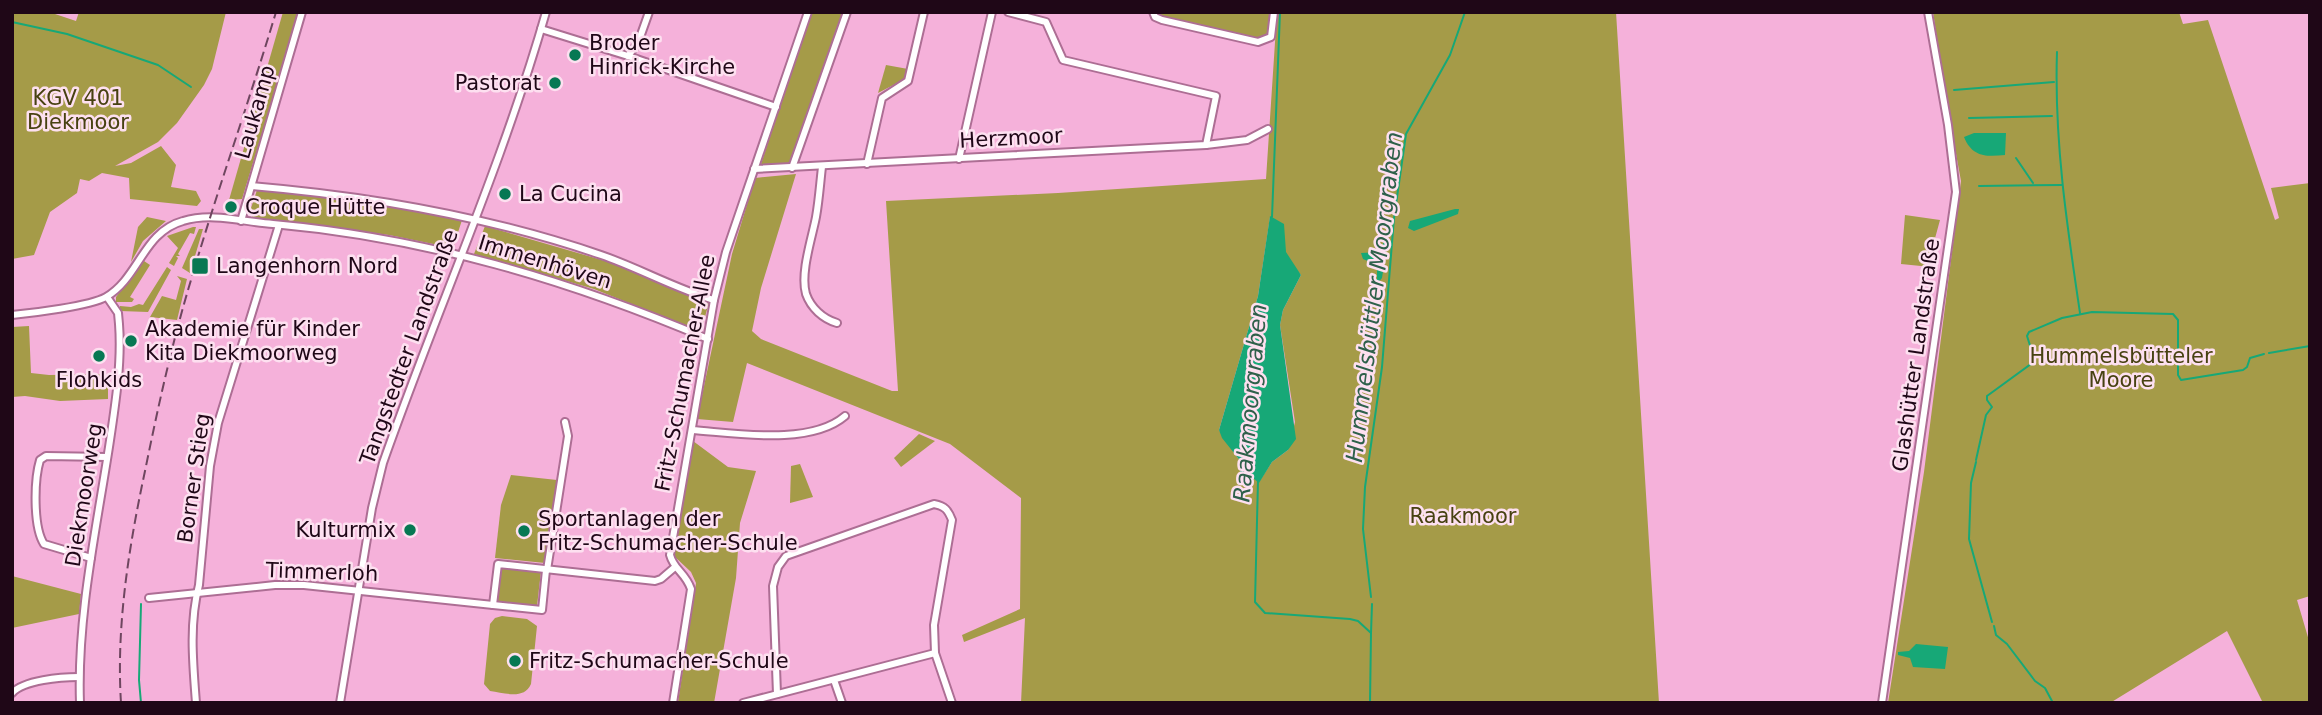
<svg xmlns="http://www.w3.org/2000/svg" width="2322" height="715" font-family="'DejaVu Sans',sans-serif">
<rect width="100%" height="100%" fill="#f5b1da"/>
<g fill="#a59b48" fill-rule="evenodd">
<path d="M12,12H49L76,21L79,12H226L212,69L204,85L177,123L158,142L115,166L131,163L161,146L176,165L171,187L196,191L201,201L197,206L130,199L129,178L102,173L89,181L80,179L77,193L50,212L34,255L12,259Z"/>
<path d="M283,12H299L242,199L229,200Z"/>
<path d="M811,12H844L812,98L791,164H761Z"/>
<path d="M1155,12H1271L1268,35L1262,39L1161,17Z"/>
<path d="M1277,12H1616L1659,703H1021L1025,618L964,642L962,635L1020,609L1021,498L950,444L747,363L733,422L697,419L732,254L755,178L796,174L761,288L752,331L761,339L892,391H898L886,201L1058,193L1266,179ZM1270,217L1281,256L1291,263L1301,275L1283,310L1280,325L1295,422L1288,450L1272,462L1259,482L1248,474L1240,473L1242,464L1219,430L1258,296Z"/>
<path d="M1933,12H2179L2183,24L2208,20L2275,220L2279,218L2271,188L2310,183V596L2297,600L2310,644V703H2263L2227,631L2110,703H1888L1924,472L1961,181L1935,39H1937Z"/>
<path d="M886,65L908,69L905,79L878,93Z"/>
<path d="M257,190L359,201L462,220L453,248L389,235L252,218L251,208Z"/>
<path d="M1905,215L1940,220L1931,253V267L1901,264Z"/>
<path d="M147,217L166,221L143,241L131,262L138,227Z"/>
<path d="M485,226L626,267L709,302L701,332L594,289L474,254Z"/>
<path d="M193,227H196L194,234L190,233L178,254L180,256H176L178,258L174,266L169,263L178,248L167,236Z"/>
<path d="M199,229H203L190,273L182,268Z"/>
<path d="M144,261L150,265L130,297L134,299L132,302H116V297Z"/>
<path d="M167,267L171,270L148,312L120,311V306L131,307L139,304L143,305Z"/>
<path d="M177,276L187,279L177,320L150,317L162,296L176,300L181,281Z"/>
<path d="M29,326L31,373L49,375L108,374V399L60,401L25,396L12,397V327Z"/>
<path d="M919,434L935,441L901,467L894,458Z"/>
<path d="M693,441L728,467L756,471L740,523L736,578L714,703L678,702L696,583L691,572L674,556L677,524Z"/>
<path d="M800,464L813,497L790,503L791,466Z"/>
<path d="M511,475L557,480L545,563L495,558L501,505Z"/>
<path d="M501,566L541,571L537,606L496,602Z"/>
<path d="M12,576L81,594L79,614L12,628Z"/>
<path d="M502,616L527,619L537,626L531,684C524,700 505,693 490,691L484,684L490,624L495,618Z"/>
</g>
<g fill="#17a877">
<path d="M1974,133H2006L2005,155C1986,157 1972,157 1964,137Z"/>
<path d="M1455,209H1459L1458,214L1414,231L1408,228L1410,221Z"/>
<path d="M1270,216L1284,224L1286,252L1301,275L1283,310L1280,325L1296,439L1288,450L1272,462L1259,483L1248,474L1240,473L1242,463L1222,438L1219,430L1258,296Z"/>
<path d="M1385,237L1388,239L1382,278L1377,284H1370L1377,279V265L1363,259L1361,253L1381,252Z"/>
<path d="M1916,644L1948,647L1945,669L1913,667L1910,658L1898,655V652L1909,651Z"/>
</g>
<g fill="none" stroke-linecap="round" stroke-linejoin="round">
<g stroke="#17a877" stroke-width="2">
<path d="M12,22L67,34L158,65L191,87"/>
<path d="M2057,52C2054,140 2067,226 2080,313"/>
<path d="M1954,90L2054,82"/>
<path d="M1969,118L2052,116"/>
<path d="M2016,158L2033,183"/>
<path d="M1979,186L2062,185"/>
<path d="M1272,217L1280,12"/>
<path d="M2269,353L2310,346"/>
<path d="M1976,460L1986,415L1992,407L1987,400V396L2035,361L2027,336L2029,332L2062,318L2092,312L2173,314L2178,320V375L2181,380L2243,370L2247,367L2250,358L2264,354"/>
<path d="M1976,462L1971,483L1969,539L1992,622"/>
<path d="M1258,481L1255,602L1265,613L1350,619L1358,621L1371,633L1370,703"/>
<path d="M1371,597L1363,529L1365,487L1382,367L1394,218L1406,134L1450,55L1465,12"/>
<path d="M1994,626L1996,635L2007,644L2035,681L2045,688L2053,703"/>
<path d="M1371,633L1372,604"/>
<path d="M141,703L139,680L141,604"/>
</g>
<g stroke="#ad6e94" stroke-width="10">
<g id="minor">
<path d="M1008,12L1046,22L1063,60L1216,96L1206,145"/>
<path d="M1153,12L1155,17L1162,20L1258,42L1271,37L1274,12"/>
<path d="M541,29L628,56L776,107"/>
<path d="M628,56L638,43L649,12"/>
<path d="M959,159L992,12"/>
<path d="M867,164L882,98L908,81L924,12"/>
<path d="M822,167C820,184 819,200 816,217C812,238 800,273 806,294C811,308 823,319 837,323"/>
<path d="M792,168L847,12"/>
<path d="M754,169L1206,145L1247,140L1268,129"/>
<path d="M252,186C371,196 487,216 601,255C639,268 676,289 714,300"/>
<path d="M241,221L302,12"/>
<path d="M12,315C33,313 90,306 106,297C139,278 143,232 183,221C212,212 244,222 273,224C427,238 566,279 708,339"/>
<path d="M692,430C735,433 810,446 845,416"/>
<path d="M91,558L44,544C33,527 34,480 40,460L46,456L107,457"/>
<path d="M547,570L568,436L565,422"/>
<path d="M149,598L275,585H304L493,605L498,564L655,581L661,579L675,567"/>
<path d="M493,605L542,610L546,570"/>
<path d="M834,680L842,703"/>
<path d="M12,693C24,680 61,677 79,677"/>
<path d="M777,694L773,586L778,567L786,556L934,504C945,506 948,510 952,520L934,625L935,653L952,703"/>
<path d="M80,703C77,617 96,531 109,447C115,407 122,364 119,324L118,313L107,297"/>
<path d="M196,703C193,664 189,623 199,585L210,466L218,423L279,225"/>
<path d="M340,703L372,508L383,463C436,312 502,166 546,12"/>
<path d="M673,703L691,589C685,572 674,570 670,555L714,300L726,252L808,12"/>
<path d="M743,703L935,653"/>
<path d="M1882,703L1956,192L1948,125L1928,12"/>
</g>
</g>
<use href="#minor" stroke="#fff" stroke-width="6"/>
<path stroke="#6e465f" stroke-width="2" stroke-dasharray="10 5" stroke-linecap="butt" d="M121,703C116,626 129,546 145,471C158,407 172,343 191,280C217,191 249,102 276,12"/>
</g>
<g fill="#077853" stroke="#fde0f0" stroke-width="2.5">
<circle cx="575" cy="55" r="7"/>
<circle cx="555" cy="83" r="7"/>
<circle cx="505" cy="194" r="7"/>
<circle cx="231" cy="207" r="7"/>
<rect x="191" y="257" width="18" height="18" rx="3.5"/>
<circle cx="131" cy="341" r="7"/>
<circle cx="99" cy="356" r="7"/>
<circle cx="410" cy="530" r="7"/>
<circle cx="524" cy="531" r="7"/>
<circle cx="515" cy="661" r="7"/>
</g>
<g text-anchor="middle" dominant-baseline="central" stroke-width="5" stroke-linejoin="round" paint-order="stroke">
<g font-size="21" fill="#1f0717" stroke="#fde0f0" text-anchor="start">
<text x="589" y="43">Broder<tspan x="589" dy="24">Hinrick-Kirche</tspan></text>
<text x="541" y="83" text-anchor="end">Pastorat</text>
<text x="519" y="194">La Cucina</text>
<text x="245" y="207">Croque Hütte</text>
<text x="216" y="266">Langenhorn Nord</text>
<text x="145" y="329">Akademie für Kinder<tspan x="145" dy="24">Kita Diekmoorweg</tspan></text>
<text x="99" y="380" text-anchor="middle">Flohkids</text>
<text x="538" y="519">Sportanlagen der<tspan x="538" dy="24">Fritz-Schumacher-Schule</tspan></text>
<text x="396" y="530" text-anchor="end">Kulturmix</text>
<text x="529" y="661">Fritz-Schumacher-Schule</text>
</g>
<g font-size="21" fill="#474111" stroke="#fde0f0">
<text x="78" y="98">KGV 401<tspan x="78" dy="24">Diekmoor</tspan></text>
<text x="2121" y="356">Hummelsbütteler<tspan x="2121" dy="24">Moore</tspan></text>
<text x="1463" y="516">Raakmoor</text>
</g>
<g font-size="21" fill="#1f0717" stroke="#fde0f0">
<text transform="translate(255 112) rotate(-74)">Laukamp</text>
<text transform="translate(1011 138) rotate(-3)">Herzmoor</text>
<text transform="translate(545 262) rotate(17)">Immenhöven</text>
<text transform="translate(409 347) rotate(-70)">Tangstedter Landstraße</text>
<text transform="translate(1916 355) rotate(-82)">Glashütter Landstraße</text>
<text transform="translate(685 373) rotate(-79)">Fritz-Schumacher-Allee</text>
<text transform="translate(194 478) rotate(-82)">Borner Stieg</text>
<text transform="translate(84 495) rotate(-81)">Diekmoorweg</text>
<text transform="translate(322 572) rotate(2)">Timmerloh</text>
</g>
<g font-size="23" font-style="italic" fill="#2e604a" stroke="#fde0f0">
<text transform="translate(1374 297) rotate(-83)">Hummelsbüttler Moorgraben</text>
<text transform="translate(1250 403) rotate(-85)">Raakmoorgraben</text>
</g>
</g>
<rect width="2322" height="715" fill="none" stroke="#1f0717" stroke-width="28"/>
</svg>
